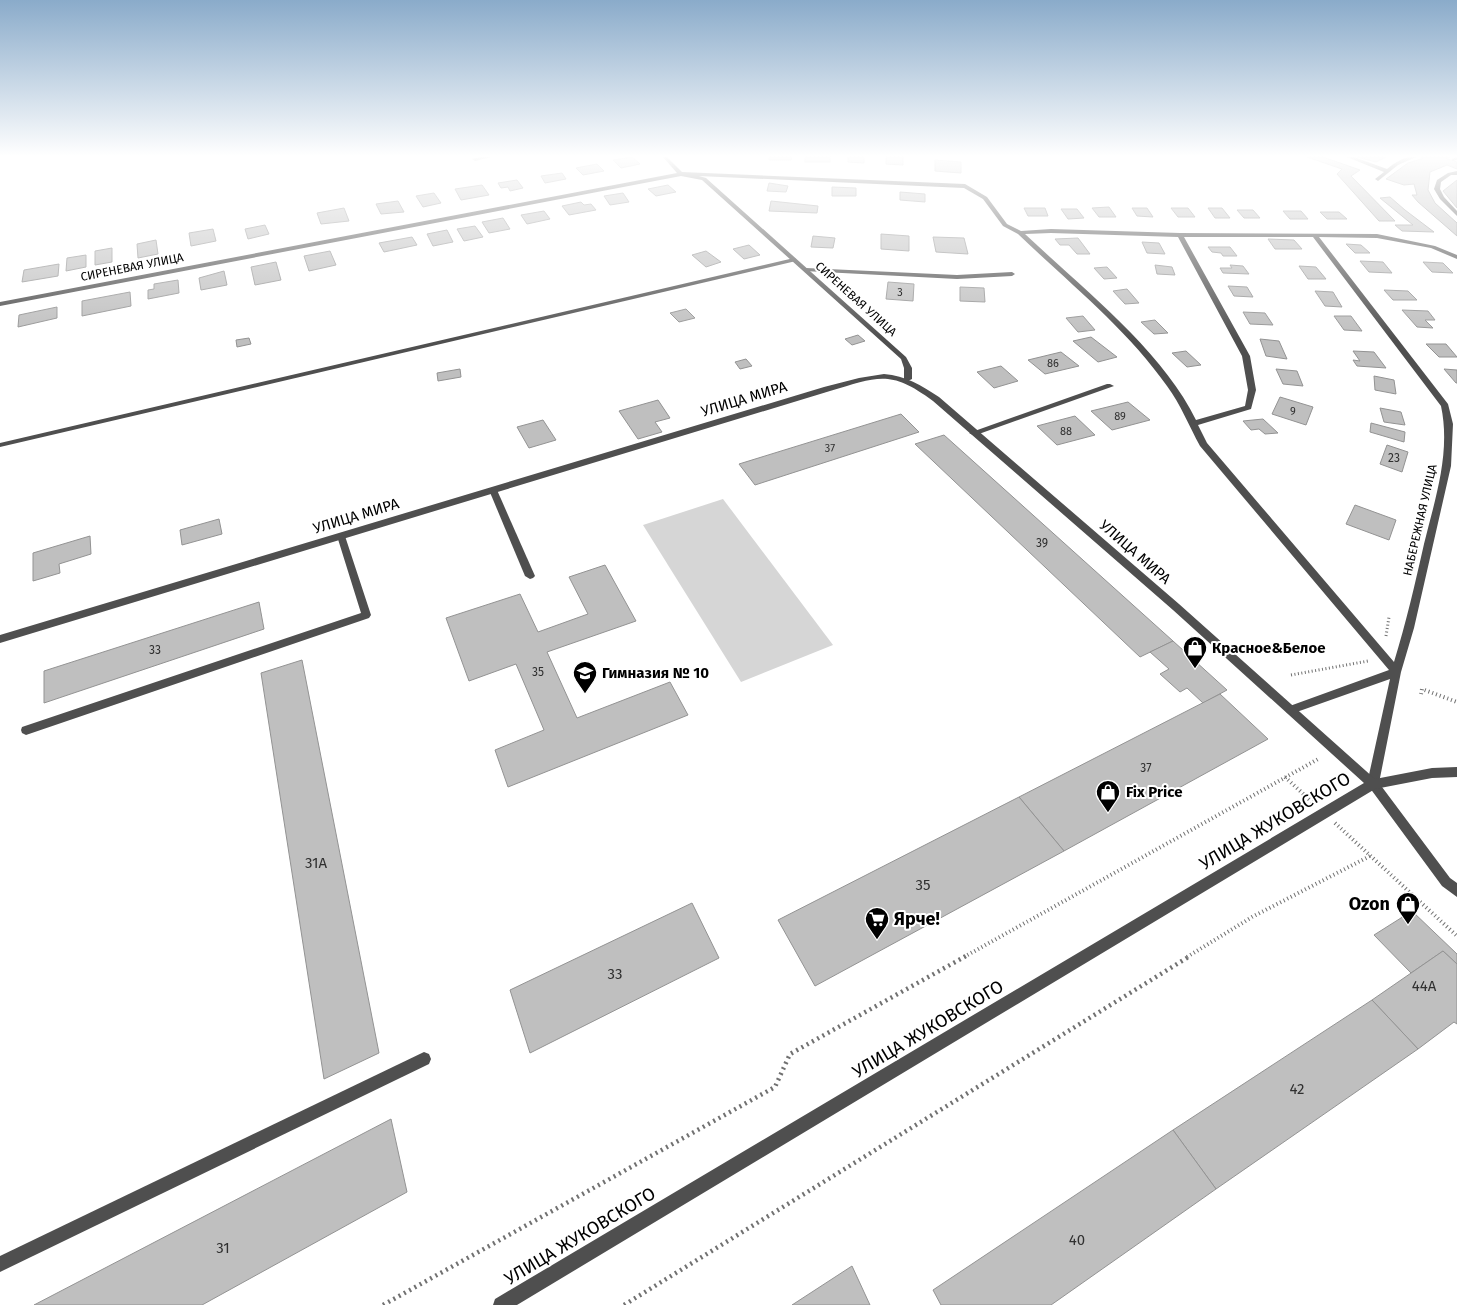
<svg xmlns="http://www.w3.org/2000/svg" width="1457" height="1305" font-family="'Fira Sans',sans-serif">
<rect width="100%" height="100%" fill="#fff"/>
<path fill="#d6d6d6" d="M723,499L833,645L741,682L643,525Z"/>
<g fill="#bfbfbf" stroke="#939393">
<path d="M632,157L640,164L621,168L613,160Z"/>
<path d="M769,157H792L791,160H769Z"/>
<rect x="805" y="157" width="25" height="5"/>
<path d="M848,157H864V163L848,162Z"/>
<path d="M886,157H903V165L886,164Z"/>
<path d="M1307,157H1323L1360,170L1351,176L1395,221H1379L1337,174L1342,169Z"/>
<path d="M1357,157H1386L1376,162Z"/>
<path d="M1421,157H1450L1445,158L1457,162V169L1447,165L1430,172L1428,190L1435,203L1457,223V236L1418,202L1412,195H1417L1414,184L1404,185L1386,179L1408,163L1424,158Z"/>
<path d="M935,160L961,162V173L935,171Z"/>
<path d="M597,164L604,171L583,175L576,168Z"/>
<path d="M562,173L566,179L545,183L541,176Z"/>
<path d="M517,180L523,188L510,191L508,187L501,188L498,183Z"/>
<path d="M1457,180V208L1443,191Z"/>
<path d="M769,183L788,186L786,192L767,191Z"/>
<path d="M482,185L489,195L461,200L455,189Z"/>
<path d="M668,185L676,192L656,196L648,189Z"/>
<path d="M832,187L856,188V196H832Z"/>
<path d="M900,192L925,194V202L900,200Z"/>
<path d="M434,193L441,203L423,207L416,196Z"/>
<path d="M623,193L629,202L610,205L604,196Z"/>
<path d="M1390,197L1405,210L1434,232L1402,231L1395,225H1413L1380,198Z"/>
<path d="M398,201L404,212L381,214L376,204Z"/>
<path d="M771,201L818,206L817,213L769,211Z"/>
<path d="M581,202L584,205L591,204L596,210L569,215L562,206Z"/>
<path d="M1109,207L1116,217H1099L1092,208Z"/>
<path d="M344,208L349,221L321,224L317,213Z"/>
<path d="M1024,208H1045L1048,216H1028Z"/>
<path d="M1132,208H1147L1153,217L1137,216Z"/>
<path d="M1171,208H1188L1195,217H1178Z"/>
<path d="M1208,208H1222L1230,218H1215Z"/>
<path d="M1061,209H1077L1084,218L1068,219Z"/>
<path d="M1237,210H1253L1260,218H1244Z"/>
<path d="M544,211L550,219L527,224L521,215Z"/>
<path d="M1283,211H1301L1308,219H1290Z"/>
<path d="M1320,212H1339L1347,219H1327Z"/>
<path d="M503,218L510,229L489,233L482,222Z"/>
<path d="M265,225L269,234L248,239L245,229Z"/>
<path d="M475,226L483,237L464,241L457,229Z"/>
<path d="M213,229L216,241L191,246L189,233Z"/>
<path d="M447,230L453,242L433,246L427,234Z"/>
<path d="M881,234L909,236V251L881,249Z"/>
<path d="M813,236L835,238L833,248L811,247Z"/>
<path d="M412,237L417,245L384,252L379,243Z"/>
<path d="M933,237L964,238L968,254L936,252Z"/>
<path d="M1078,238L1090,254H1077L1069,245H1060L1055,239Z"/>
<path d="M1268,239L1294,240L1302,249H1275Z"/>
<path d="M156,240L158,254L138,258L137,244Z"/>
<path d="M1142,242L1159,243L1165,254L1147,253Z"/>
<path d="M1346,244L1361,245L1370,253H1355Z"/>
<path d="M749,245L760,255L744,259L733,249Z"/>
<path d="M1208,247H1230L1237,256H1223L1221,253L1212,252Z"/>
<path d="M112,248V262L95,265V251Z"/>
<path d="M330,251L336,265L309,271L304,256Z"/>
<path d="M706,251L721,262L706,267L692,255Z"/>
<path d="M86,255V267L66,271L67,258Z"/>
<path d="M1360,261L1383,262L1392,273L1369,272Z"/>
<path d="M276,262L281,280L255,285L251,267Z"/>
<path d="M1423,262L1443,263L1453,273L1432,272Z"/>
<path d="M59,264L58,276L22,282L24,270Z"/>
<path d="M1155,265L1172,267L1175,275L1157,274Z"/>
<path d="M1230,265L1243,266L1249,274L1223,273L1220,268H1232Z"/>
<path d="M1299,266L1316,267L1326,279H1308Z"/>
<path d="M1107,267L1117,278L1104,279L1094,268Z"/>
<path d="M224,271L227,285L201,290L199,278Z"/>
<path d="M178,280L179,293L148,299V290L154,289V284Z"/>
<path d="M888,282L914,284L913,301L886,299Z"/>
<path d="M1228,286L1247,287L1253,297L1234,296Z"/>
<path d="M960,287L984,288L985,302L960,301Z"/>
<path d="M1127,289L1139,303L1125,304L1113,291Z"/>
<path d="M1384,290L1408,291L1417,300H1393Z"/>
<path d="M1315,291L1333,292L1342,307L1325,306Z"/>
<path d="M130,292L131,306L82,316V301Z"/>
<path d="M57,307V318L18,327L19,315Z"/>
<path d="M686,309L695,318L679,322L670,313Z"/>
<path d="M1402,310L1428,311L1435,320H1425L1433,328L1417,327Z"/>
<path d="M1243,312L1265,313L1273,325L1250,324Z"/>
<path d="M1083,316L1095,330L1078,332L1066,318Z"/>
<path d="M1334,316H1351L1362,331L1344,330Z"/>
<path d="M1155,320L1168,333L1154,334L1141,322Z"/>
<path d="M858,335L865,341L852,345L845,339Z"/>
<path d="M1091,337L1117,357L1098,362L1073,341Z"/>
<path d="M249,338L251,344L237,347L236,340Z"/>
<path d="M1260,339L1279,341L1287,359L1266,356Z"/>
<path d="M1426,344H1446L1457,357H1439Z"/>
<path d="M1186,351L1201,365L1187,367L1172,353Z"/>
<path d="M1353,351L1374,352L1386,368L1357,366L1353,360L1360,361Z"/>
<path d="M1061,352L1079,366L1045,374L1028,360Z"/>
<path d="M746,359L752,366L740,369L735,362Z"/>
<path d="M1001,366L1018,381L994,388L977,372Z"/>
<path d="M460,369L461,377L438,381L437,373Z"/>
<path d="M1276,369L1297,371L1303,386L1283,384Z"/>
<path d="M1444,369L1457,370V383H1456Z"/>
<path d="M1374,376L1394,380L1396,394L1375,390Z"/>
<path d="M1280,397L1313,407L1306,425L1272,414Z"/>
<path d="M658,400L670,418L655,422L662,432L638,439L619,411Z"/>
<path d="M1128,402L1150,420L1112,430L1091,411Z"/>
<path d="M1380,408L1401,412L1405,425L1384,422Z"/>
<path d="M901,414L919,432L755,485L739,464Z"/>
<path d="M1075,416L1095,435L1057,445L1037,426Z"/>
<path d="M1263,419L1278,433L1265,434L1259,429L1251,430L1243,421Z"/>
<path d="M543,420L556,440L529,448L517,427Z"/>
<path d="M1371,423L1405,432L1404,442L1370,432Z"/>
<path d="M944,435L1173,641L1140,657L915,444Z"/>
<path d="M1387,445L1408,452L1402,472L1380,464Z"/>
<path d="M1355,505L1396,520L1389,540L1346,524Z"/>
<path d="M219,519L222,534L182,545L180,530Z"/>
<path d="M90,536L91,554L59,564L60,573L33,581V553Z"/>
<path d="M605,565L636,621L547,652L577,718L670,682L688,715L508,787L495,750L544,730L516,664L469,681L446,618L520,594L538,632L588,614L569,577Z"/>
<path d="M259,602L264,629L44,703V671Z"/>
<path d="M1173,641L1227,690L1203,703L1187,688L1180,692L1160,674L1169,669L1150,652Z"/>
<path d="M302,660L379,1053L324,1079L261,673Z"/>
<path d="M1220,694L1268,739L1064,851L1019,797Z"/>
<path d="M1019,797L1064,851L815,986L778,920Z"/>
<path d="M692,903L719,958L530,1053L510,990Z"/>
<path d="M1412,911L1457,954V964L1443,951L1411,973L1374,935Z"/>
<path d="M1443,951L1457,964V1024L1454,1022L1418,1049L1372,1000Z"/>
<path d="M1372,1000L1418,1049L1216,1189L1173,1130Z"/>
<path d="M391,1119L407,1192L202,1305H34Z"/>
<path d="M1173,1130L1216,1189L1051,1305H941L933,1290Z"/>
<path d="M852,1266L870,1305H792Z"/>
</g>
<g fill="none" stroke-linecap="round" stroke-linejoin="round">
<g stroke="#717171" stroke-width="3" stroke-dasharray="1 2.5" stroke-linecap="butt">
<path d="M1386,636L1389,617"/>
<path d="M1291,675L1368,661"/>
</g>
<g stroke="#717171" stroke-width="4" stroke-dasharray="1 3" stroke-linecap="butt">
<path d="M1421,694L1422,689L1457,702"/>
<path d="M1285,777L1312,802"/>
<path d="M1335,823L1457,936"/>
<path d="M964,957L1320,758"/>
<path d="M1187,957L1252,917L1370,856"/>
</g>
<g stroke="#717171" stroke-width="4.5" stroke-dasharray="2 4" stroke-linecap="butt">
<path d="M383,1305L775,1087L790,1054L966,956"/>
<path d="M624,1305L1190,956"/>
</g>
<g fill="#4f4f4f" fill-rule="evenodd">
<path d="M1347,157H1354L1387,169C1395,162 1405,156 1416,157L1398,165L1378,181L1375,179L1384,172Z"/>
<path d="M1457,157V160L1452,161V159Z"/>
<path d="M1457,171V175H1451L1441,182L1440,189L1444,197L1457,211V216L1440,199L1434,189L1437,180L1448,173Z"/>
<path d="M794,258L796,259V261L0,447V443Z"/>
<path d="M806,268L957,275L1012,272L1015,274L1012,276L957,279L804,271L803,270Z"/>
<path d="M1107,384H1110L1114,386L976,435H973L969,433Z"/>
<path d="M493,487L497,490L535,576L533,578L530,579L525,576L489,490Z"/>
<path d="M341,533L345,536L371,615L369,618L26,735L22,733L21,730L22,727L361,613L337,536Z"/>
<path d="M424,1052L429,1054L431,1059L429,1064L0,1272V1256Z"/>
</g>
<g fill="#4f4f4f" fill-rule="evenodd">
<path d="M481,157H491L475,161L472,159Z"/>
<path d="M663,157H667L682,172L965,184L987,197L1007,224L1021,231L1051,229L1180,233L1377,234L1435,246L1457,255V259L1431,248L1377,238L1319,237L1448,404L1453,424L1451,466L1414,628L1401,672L1379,783L1450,878L1457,883V897L1442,886L1367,784L1390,679L1291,714L1287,713L1286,710L1287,707L1389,670L1200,446C1189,426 1181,405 1167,386C1126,328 1069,283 1018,234L1003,226L983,199L964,188L699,176L706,178L906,357L912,368V379L908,381L904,379V368L901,359L702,180L681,176L0,306V302L677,173ZM1051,233L1178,237L1242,356L1248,390L1245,406L1196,420C1163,351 1081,287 1025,234ZM1184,237H1313L1441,406C1451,453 1435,499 1424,544C1415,584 1406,623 1394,662L1207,443L1198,425L1251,409L1256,390L1250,356Z"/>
</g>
<path fill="#4f4f4f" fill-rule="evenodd" d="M884,374C906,376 921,385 939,397L1179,604L1375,779L1432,768L1457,767V777L1432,778L1375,789L517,1305H493L495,1299L1364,783L1173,610L933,401C890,369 878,377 830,391L0,643V635L824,387L859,378Z"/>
</g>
<linearGradient id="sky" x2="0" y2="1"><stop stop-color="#8aabca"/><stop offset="0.46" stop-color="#fff"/><stop offset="1" stop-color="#fff" stop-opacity="0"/></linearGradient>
<rect width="1457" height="339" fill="url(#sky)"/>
<defs>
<g id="shop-pin" transform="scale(1.25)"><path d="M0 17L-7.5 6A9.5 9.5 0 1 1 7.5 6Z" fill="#000" stroke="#fff"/><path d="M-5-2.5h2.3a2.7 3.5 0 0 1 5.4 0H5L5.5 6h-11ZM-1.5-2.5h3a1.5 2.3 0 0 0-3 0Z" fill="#fff"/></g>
<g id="school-pin" transform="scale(1.25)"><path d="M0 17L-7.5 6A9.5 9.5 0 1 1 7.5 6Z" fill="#000" stroke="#fff"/><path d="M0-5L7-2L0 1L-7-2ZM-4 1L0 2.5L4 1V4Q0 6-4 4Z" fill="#fff"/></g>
<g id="supermarket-pin" transform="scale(1.25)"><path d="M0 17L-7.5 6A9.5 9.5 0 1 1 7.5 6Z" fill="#000" stroke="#fff"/><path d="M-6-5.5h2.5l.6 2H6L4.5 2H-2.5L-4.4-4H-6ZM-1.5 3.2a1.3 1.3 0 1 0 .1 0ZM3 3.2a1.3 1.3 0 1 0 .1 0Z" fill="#fff"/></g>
</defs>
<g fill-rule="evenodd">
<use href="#shop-pin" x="1195" y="648"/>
<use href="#school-pin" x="585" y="673"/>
<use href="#shop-pin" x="1108" y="792"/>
<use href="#shop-pin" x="1408" y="904"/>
<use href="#supermarket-pin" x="877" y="919"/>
</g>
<g text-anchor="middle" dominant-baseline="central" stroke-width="4" stroke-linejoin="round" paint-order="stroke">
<g font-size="11" fill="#303030">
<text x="900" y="292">3</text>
<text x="1053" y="363">86</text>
<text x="1293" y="411">9</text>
<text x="1120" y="416">89</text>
<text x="1066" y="431">88</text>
<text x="830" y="448">37</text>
</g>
<g font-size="12" fill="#000" stroke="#fff">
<text transform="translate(132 267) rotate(-11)">СИРЕНЕВАЯ УЛИЦА</text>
<text transform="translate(856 299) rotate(42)">СИРЕНЕВАЯ УЛИЦА</text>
<text transform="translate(1420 520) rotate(-77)">НАБЕРЕЖНАЯ УЛИЦА</text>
</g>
<g font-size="12" fill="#303030">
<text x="1394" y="458">23</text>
<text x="1042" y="543">39</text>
<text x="155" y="650">33</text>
<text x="538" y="672">35</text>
<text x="1146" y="768">37</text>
</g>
<g font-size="15" fill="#000" stroke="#fff">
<text transform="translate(744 399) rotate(-17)">УЛИЦА МИРА</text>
<text transform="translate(356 516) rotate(-17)">УЛИЦА МИРА</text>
<text transform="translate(1135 552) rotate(41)">УЛИЦА МИРА</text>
</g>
<g font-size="15" font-weight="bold" fill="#000" stroke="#fff" text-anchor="start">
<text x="1212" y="648">Красное&amp;Белое</text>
<text x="602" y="673">Гимназия № 10</text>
<text x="1126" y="792">Fix Price</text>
</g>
<g font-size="15" fill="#303030">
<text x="316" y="863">31А</text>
<text x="923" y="885">35</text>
<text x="615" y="974">33</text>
<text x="1424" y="986">44А</text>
<text x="1297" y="1089">42</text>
<text x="1077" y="1240">40</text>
<text x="223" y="1248">31</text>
</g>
<g font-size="18" fill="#000" stroke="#fff">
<text transform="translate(1275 821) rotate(-31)">УЛИЦА ЖУКОВСКОГО</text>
<text transform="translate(928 1029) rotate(-31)">УЛИЦА ЖУКОВСКОГО</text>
<text transform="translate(580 1236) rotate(-31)">УЛИЦА ЖУКОВСКОГО</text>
</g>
<g font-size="18" font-weight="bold" fill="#000" stroke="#fff" text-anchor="end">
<text x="1390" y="904">Ozon</text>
<text x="894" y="919" text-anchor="start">Ярче!</text>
</g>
</g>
</svg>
